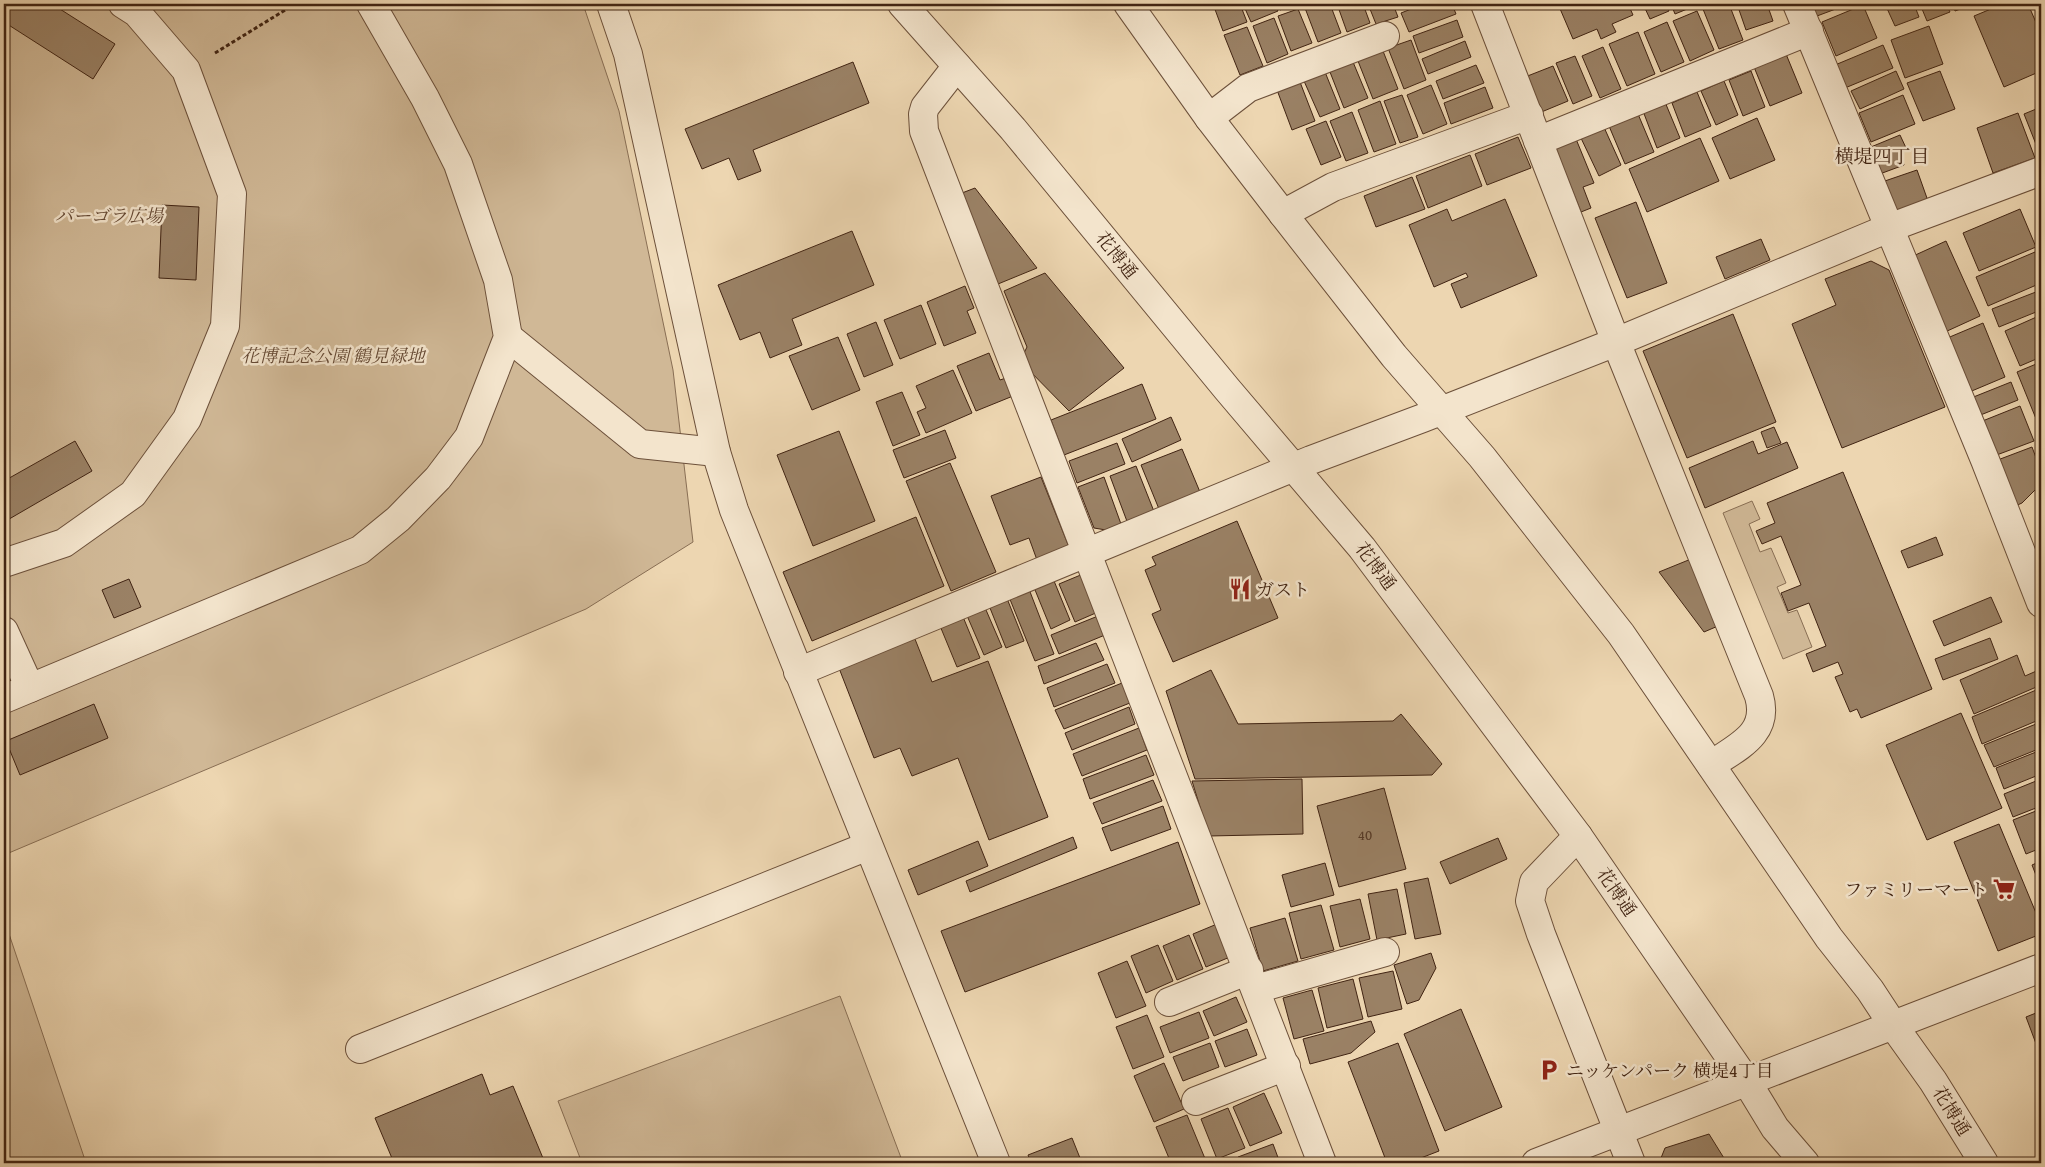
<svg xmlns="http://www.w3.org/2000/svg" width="2045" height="1167" font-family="'Gentium Book Plus','Noto Serif JP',serif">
<rect width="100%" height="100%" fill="#edd6b1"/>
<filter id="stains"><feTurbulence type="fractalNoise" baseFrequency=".004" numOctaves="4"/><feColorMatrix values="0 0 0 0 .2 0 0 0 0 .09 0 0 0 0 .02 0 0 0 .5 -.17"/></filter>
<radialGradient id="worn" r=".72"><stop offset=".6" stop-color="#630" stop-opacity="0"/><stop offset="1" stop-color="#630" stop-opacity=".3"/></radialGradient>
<g fill="#d0b896" stroke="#886e54">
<path d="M4,4H583L619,111L673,370L693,542L586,609L4,855Z"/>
<path d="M1752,501L1760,519L1749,524L1760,552L1771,548L1786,583L1777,587L1788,613L1797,610L1812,647L1783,659L1723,513Z"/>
<path d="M4,919L86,1163H4Z"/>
<path d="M840,996L903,1163H582L558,1101Z"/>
</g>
<g fill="#9a8165" stroke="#412413">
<path d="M10,4H52L115,44L93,79L4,22V14Z"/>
<path d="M1213,4H1240L1247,22L1223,31Z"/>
<path d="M1243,4H1274L1278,11L1251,22Z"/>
<path d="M1278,4H1296L1280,10Z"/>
<path d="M1315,4H1330L1341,33L1318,42L1305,8Z"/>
<path d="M1337,4H1363L1370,23L1347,32Z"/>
<path d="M1368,4H1393L1398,17L1376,24Z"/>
<path d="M1399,4H1415L1401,9Z"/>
<path d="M1424,4H1452L1456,14L1409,32L1401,13Z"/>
<path d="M1558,4H1628L1633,15L1612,24L1616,32L1601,39L1597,29L1573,39Z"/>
<path d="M1643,4H1666L1669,11L1650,19Z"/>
<path d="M1671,4H1696L1697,5L1675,14Z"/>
<path d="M1717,4H1729L1743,40L1719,49L1703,9Z"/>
<path d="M1737,4H1767L1773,21L1746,30Z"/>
<path d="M1812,4H1849L1817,16Z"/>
<path d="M1885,4H1914L1919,17L1895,26Z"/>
<path d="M1920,4H1946L1950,12L1927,21Z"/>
<path d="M1953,4H1974L1955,11Z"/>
<path d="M2003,4H2028L2041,34V71L2004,87L1974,16Z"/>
<path d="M1863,5L1877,38L1836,56L1822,22Z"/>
<path d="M1298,9L1312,43L1291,51L1278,16Z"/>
<path d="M1697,11L1714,50L1690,61L1673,21Z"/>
<path d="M1274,18L1288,54L1267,63L1253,26Z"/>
<path d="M1457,20L1463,37L1419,53L1413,36Z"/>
<path d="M1667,22L1684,62L1661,72L1644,32Z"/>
<path d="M1929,26L1943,64L1905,78L1891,40Z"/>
<path d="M1247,27L1263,66L1240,75L1224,35Z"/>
<path d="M1638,32L1655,74L1627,86L1609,44Z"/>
<path d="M1411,40L1426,80L1404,89L1388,48Z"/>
<path d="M1465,41L1471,57L1428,74L1422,59Z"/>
<path d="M1883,45L1893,68L1845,88L1835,65Z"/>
<path d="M1603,47L1621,89L1600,98L1582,56Z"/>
<path d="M1383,51L1398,89L1373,99L1358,61Z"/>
<path d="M1786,54L1802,93L1770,106L1754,67Z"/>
<path d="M1575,56L1592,96L1573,104L1556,63Z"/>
<path d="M853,62L869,103L753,150L761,171L738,180L729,158L702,169L685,129Z"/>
<path d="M1353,62L1368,98L1344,108L1330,72Z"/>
<path d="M1476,65L1484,83L1443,99L1436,81Z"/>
<path d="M1553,66L1568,101L1539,113L1525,77Z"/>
<path d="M1751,71L1765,107L1743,116L1729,80Z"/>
<path d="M1896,71L1904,89L1860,109L1851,91Z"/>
<path d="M1940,71L1955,109L1923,121L1907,83Z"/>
<path d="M1325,72L1340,109L1320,117L1304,81Z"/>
<path d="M1724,81L1738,115L1716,125L1701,91Z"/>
<path d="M1300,82L1315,121L1292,130L1277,90Z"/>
<path d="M1431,85L1447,124L1423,134L1407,95Z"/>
<path d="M1485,87L1493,108L1451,124L1444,103Z"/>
<path d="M1697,92L1711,126L1685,137L1672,103Z"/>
<path d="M1402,95L1418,137L1400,143L1384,101Z"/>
<path d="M1903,95L1915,124L1871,142L1859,113Z"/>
<path d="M1380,101L1396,144L1374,152L1358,110Z"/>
<path d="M1665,102L1680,138L1657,148L1643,111Z"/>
<path d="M2041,107V157L2024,114Z"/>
<path d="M1352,112L1368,153L1346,161L1330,121Z"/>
<path d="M2018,113L2035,158L1993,173L1977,128Z"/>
<path d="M1638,114L1654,152L1625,164L1609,126Z"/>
<path d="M1757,118L1775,160L1730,179L1712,138Z"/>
<path d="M1326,121L1341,157L1321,165L1306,129Z"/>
<path d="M1603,125L1621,165L1599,176L1580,136Z"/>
<path d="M1900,135L1907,150L1900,152L1904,165L1877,175L1866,149Z"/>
<path d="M1518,137L1531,168L1487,185L1475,154Z"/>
<path d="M1700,138L1719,181L1647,212L1629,169Z"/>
<path d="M1576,139L1594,183L1583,187L1591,208L1581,212L1555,147Z"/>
<path d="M1470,155L1482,186L1428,208L1416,176Z"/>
<path d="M1917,170L1928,201L1889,215L1879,183Z"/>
<path d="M1412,177L1425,209L1376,227L1364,196Z"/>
<path d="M975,188L1037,268L998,284L962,193Z"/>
<path d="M1505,199L1537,276L1461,308L1451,284L1468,277L1466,273L1434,287L1409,225L1447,209L1452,221Z"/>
<path d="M1636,202L1667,283L1627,298L1595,218Z"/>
<path d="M162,205L199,207L196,280L159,278Z"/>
<path d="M2020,209L2036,247L1979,271L1963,233Z"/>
<path d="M852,231L874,285L792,319L802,345L770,358L760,332L740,340L718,285Z"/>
<path d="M1761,239L1770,260L1725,279L1716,257Z"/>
<path d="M1946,241L1980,316L1945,332L1911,257Z"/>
<path d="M2035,252L2041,266V283L1988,306L1976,277Z"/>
<path d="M1871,261L1889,270L1945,407L1842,448L1792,324L1836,305L1825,279Z"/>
<path d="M1045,273L1124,368L1069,411L1020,361L1027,347L1004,291Z"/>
<path d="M965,286L974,308L967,311L976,333L944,346L927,302Z"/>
<path d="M2041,290V310L1999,327L1992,309Z"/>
<path d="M921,305L936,344L900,359L884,320Z"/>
<path d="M1733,314L1776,422L1687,458L1643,351Z"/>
<path d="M2041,315V357L2020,366L2005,331Z"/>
<path d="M876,322L893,365L864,377L847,334Z"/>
<path d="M1983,323L2005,377L1967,393L1945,339Z"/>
<path d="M838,337L860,390L812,410L789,356Z"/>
<path d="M989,353L1000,380L1006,378L1013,396L976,411L957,366Z"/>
<path d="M2041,362V431L2017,372Z"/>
<path d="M953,370L972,413L926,433L917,412L926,408L916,386Z"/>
<path d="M2011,382L2018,400L1978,416L1971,398Z"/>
<path d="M1142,384L1156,419L1064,455L1051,420Z"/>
<path d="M902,392L920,435L893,446L876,402Z"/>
<path d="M2020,406L2034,441L1994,456L1980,422Z"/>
<path d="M1171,417L1181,440L1132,462L1122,439Z"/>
<path d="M1774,427L1781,443L1767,448L1761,432Z"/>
<path d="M945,430L956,458L904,478L893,450Z"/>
<path d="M839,431L875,521L813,546L777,455Z"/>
<path d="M75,441L92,471L4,522V481Z"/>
<path d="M1753,441L1758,454L1787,442L1798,468L1705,508L1689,468Z"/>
<path d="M1117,443L1125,464L1077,483L1069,461Z"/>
<path d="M2032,447L2041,471V484L2022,503L2013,507L1995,461Z"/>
<path d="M1182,449L1200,492L1159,509L1141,465Z"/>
<path d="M950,463L996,572L951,591L906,481Z"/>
<path d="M1136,466L1155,514L1128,524L1110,476Z"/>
<path d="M1843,472L1932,689L1861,718L1857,709L1850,712L1835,677L1843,674L1838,662L1813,672L1806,654L1826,646L1809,603L1788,611L1781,593L1801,585L1781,536L1762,544L1756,531L1775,523L1767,503Z"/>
<path d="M1041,477L1069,547L1037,560L1029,538L1010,545L991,496Z"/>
<path d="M1104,477L1121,524L1106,530L1094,528L1078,487Z"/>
<path d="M916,517L944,586L812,641L783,572Z"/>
<path d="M1237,521L1278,618L1173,662L1152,614L1161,610L1145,570L1156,565L1152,557Z"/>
<path d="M1936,537L1943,555L1908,568L1901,551Z"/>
<path d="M1691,559L1718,626L1704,632L1659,572Z"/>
<path d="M1083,574L1098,612L1075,622L1059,584Z"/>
<path d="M1052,576L1070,620L1051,629L1033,585Z"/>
<path d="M129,579L141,607L114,618L102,590Z"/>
<path d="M1027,584L1054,654L1035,661L1007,592Z"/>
<path d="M1006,596L1024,641L1006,648L988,603Z"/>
<path d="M1991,597L2002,622L1944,646L1933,621Z"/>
<path d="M983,603L1002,647L984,655L965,611Z"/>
<path d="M961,612L980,658L957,667L938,621Z"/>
<path d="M1098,616L1105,635L1059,654L1051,635Z"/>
<path d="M913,634L932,682L988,661L1048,817L989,840L958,758L912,776L900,748L874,758L837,663Z"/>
<path d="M1990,638L1998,659L1943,680L1935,659Z"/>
<path d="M1096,643L1104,660L1044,684L1038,666Z"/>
<path d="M2017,655L2025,676L2041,669V685L1974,714L1960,680Z"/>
<path d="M1107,664L1115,683L1054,707L1047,688Z"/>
<path d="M1211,670L1238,724L1393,721L1401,714L1442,764L1432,775L1195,779L1166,691Z"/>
<path d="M1127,681L1135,701L1064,729L1055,710Z"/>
<path d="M2041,688V719L1982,744L1972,717Z"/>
<path d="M94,704L108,738L20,775L6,741Z"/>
<path d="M1129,707L1135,724L1072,750L1065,733Z"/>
<path d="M1961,713L2002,808L1927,840L1886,745Z"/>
<path d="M2041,722V748L1994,767L1984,745Z"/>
<path d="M1139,728L1147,750L1082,776L1073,754Z"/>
<path d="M2041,750V774L2004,789L1996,768Z"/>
<path d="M1146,755L1154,775L1090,799L1083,779Z"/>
<path d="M1302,779L1303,834L1209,836L1192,781Z"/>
<path d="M2041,779V806L2013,817L2004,794Z"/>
<path d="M1153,780L1162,801L1102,824L1093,803Z"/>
<path d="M1384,788L1406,869L1339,887L1317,806Z"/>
<path d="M1163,806L1171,829L1111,851L1102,828Z"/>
<path d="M2041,809V848L2026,854L2013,820Z"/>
<path d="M1999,824L2041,925V934L1998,951L1954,842Z"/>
<path d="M1073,837L1077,848L970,892L966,881Z"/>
<path d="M1498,838L1507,859L1450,884L1440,862Z"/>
<path d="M978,841L988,866L918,895L908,870Z"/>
<path d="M1178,842L1200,904L965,992L941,931Z"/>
<path d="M2041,861V888L2032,865Z"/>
<path d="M1325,863L1334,895L1291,907L1282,875Z"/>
<path d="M1428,878L1441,934L1415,939L1404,883Z"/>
<path d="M1397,889L1406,934L1377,940L1368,894Z"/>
<path d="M1360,899L1370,939L1340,947L1330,906Z"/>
<path d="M1321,905L1334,950L1301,959L1289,913Z"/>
<path d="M1285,918L1298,961L1263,971L1250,928Z"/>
<path d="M1217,924L1230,957L1206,967L1193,934Z"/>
<path d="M1189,935L1203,969L1177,980L1163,946Z"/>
<path d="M1158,945L1173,981L1146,993L1131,956Z"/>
<path d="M1431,953L1436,968L1419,1000L1407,1004L1394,965Z"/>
<path d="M1127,961L1146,1006L1116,1018L1098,973Z"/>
<path d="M1393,971L1402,1009L1368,1017L1359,978Z"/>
<path d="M1353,979L1363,1019L1327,1028L1318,988Z"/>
<path d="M1312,990L1324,1031L1294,1039L1283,998Z"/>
<path d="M1236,997L1247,1022L1214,1036L1203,1011Z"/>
<path d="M1461,1009L1502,1107L1445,1131L1404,1034Z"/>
<path d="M2041,1011V1057L2026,1017Z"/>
<path d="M1199,1012L1209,1038L1170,1053L1160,1027Z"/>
<path d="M1147,1015L1164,1057L1133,1069L1116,1027Z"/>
<path d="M1371,1021L1375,1032L1351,1053L1310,1064L1303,1039Z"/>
<path d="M1247,1029L1257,1055L1225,1067L1215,1041Z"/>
<path d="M1210,1043L1219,1067L1183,1081L1173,1057Z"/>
<path d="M1398,1043L1439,1151L1408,1163H1387L1348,1062Z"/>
<path d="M1164,1063L1184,1109L1154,1122L1134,1076Z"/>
<path d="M482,1074L490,1095L513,1086L545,1163H394L375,1118Z"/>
<path d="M1264,1093L1282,1133L1250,1146L1233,1107Z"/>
<path d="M1228,1108L1245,1148L1217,1159L1201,1119Z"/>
<path d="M1187,1115L1206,1161L1201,1163H1171L1156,1127Z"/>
<path d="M1709,1134L1727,1163H1659L1665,1148Z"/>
<path d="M1072,1138L1082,1163H1031L1028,1155Z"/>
<path d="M1273,1144L1280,1163H1241L1238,1157Z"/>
</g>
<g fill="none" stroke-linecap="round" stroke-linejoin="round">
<g stroke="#6c503a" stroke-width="30">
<g id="minor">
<path d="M611,4L628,54L716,452L734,510L996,1163"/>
<path d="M902,4L1013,129L1227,389L1362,548L1578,836L1747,1082L1775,1128L1805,1163"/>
<path d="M1128,4L1209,118L1283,214L1394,356L1482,457L1621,634L1829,938L1870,990L1893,1025L1933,1081L1984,1163"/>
<path d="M1485,4L1616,342L1759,696C1770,734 1737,747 1711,765"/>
<path d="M1797,4L1985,460L2041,603"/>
<path d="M957,66L925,107L923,114L924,131L1322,1163"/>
<path d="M1209,118L1248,88L1385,36"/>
<path d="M1538,141L1809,31"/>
<path d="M1283,214L1333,187L1529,115"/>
<path d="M508,337L640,444L716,452"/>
<path d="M4,563L64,543L133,494L187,419L225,326L232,194L186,70L137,13L123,4"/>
<path d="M4,631L30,688"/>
<path d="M798,672L1311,460L1423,418L1616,342L1889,228L2041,171"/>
<path d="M4,699L360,550L398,519L438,478L469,437L508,337L498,280L458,164L425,98L371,4"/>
<path d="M1578,836L1534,882L1530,901L1541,934L1631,1163"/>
<path d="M1256,989L1385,952"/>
<path d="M1169,1002L1249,970"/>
<path d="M360,1049L868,846"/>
<path d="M1196,1101L1286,1066"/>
<path d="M1536,1163L2041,968"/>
</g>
</g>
<path stroke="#412413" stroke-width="3" stroke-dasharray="4 2.5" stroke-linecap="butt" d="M215,53L295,4"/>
<use href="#minor" stroke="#f3e4cc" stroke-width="28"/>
</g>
<defs>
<g id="restaurant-bare" transform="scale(1.725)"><path d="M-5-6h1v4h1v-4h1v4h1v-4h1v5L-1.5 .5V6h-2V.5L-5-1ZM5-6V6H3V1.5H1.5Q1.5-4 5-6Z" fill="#8f2418" stroke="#f3e4cc" stroke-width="2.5" paint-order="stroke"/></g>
<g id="supermarket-bare" transform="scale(1.725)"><path d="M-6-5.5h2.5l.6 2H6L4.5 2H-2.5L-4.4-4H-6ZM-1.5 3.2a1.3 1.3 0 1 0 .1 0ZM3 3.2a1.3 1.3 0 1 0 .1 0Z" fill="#8f2418" stroke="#f3e4cc" stroke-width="2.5" paint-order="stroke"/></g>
<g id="parking-bare" transform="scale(1.725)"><path d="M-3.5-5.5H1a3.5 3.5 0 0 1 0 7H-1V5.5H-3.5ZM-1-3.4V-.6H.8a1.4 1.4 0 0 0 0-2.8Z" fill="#8f2418" stroke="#f3e4cc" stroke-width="2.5" paint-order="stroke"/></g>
</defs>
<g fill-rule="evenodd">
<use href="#restaurant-bare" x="1240" y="589"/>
<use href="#supermarket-bare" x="2004" y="889"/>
<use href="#parking-bare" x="1549" y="1070"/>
</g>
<g text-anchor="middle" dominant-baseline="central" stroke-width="5" stroke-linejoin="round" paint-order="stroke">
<g font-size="15" fill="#573b28">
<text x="1365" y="834">40</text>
</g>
<g font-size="18" font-style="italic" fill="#654934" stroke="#f3e4cc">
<text x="109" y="215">パーゴラ広場</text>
<text x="333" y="355">花博記念公園 鶴見緑地</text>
</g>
<g font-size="18" fill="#412413" stroke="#f3e4cc">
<text transform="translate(1117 255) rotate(51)">花博通</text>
<text transform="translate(1376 566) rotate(53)">花博通</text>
<text transform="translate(1617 892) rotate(55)">花博通</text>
<text transform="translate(1952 1111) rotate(58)">花博通</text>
</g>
<g font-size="18" fill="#412413" stroke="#f3e4cc" text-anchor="start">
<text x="1256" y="589">ガスト</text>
<text x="1988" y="889" text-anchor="end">ファミリーマート</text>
<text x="1566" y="1070">ニッケンパーク 横堤4丁目</text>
</g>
<g font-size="19" fill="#412413" stroke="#f3e4cc">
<text x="1882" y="156">横堤四丁目</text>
</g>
</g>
<rect width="2045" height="1167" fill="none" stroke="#edd6b1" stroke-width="20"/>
<rect x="5" y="5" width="2035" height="1157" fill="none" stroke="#412413" stroke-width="2.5"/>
<rect x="10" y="10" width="2025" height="1147" fill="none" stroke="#412413"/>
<rect width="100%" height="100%" filter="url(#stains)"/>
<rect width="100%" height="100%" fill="url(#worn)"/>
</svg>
